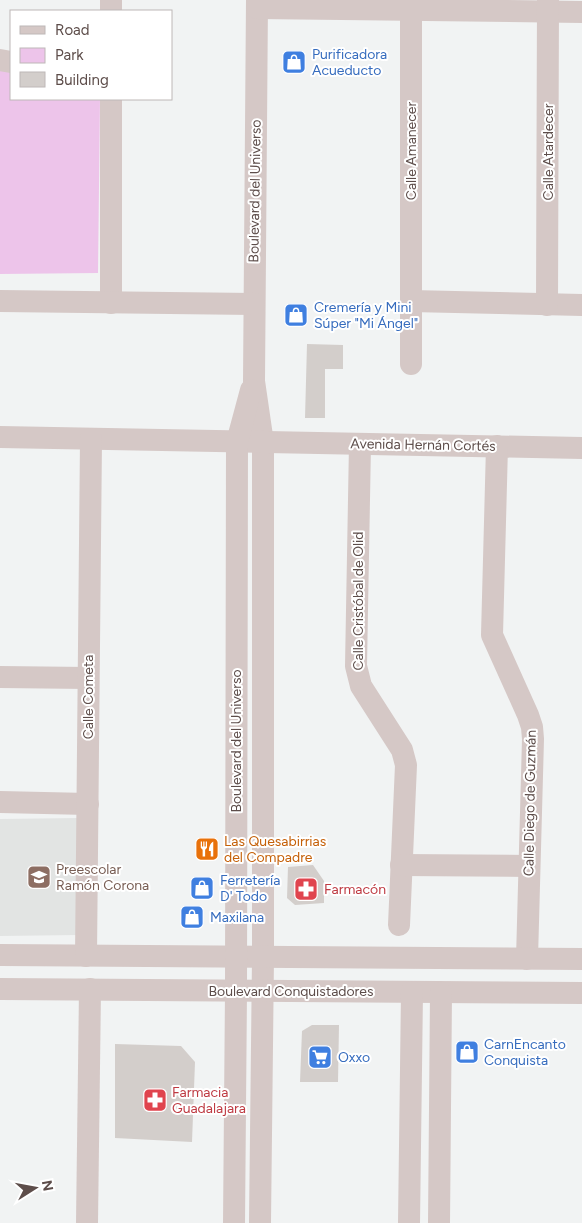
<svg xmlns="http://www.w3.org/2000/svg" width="582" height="1223" font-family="Figtree,sans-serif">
<rect width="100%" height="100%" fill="#f1f3f3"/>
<path fill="#e2e4e3" d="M78,818V935L0,936V819Z"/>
<path fill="#edc4ea" d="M0,61L11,63V99H100L98,273L0,274Z"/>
<g fill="#d3cecb">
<path d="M307,344L343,345V369H325V418H305Z"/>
<path d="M313,865L324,881V903L295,905L287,898L288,867Z"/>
<path d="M312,1025H339L338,1082H300L302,1031Z"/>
<path d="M115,1044L181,1046L195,1062L192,1142L115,1138Z"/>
</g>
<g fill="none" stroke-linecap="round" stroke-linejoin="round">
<g stroke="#d5c8c6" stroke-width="22">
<path d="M257,0L254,381L263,443V957L260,1223"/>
<path d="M257,8L582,12"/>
<path d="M111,11V0"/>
<path d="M0,60L11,62"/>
<path d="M111,99V303"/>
<path d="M0,301L254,304"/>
<path d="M411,301L582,305"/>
<path d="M547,305L548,0"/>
<path d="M411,364V0"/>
<path d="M0,437L582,448"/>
<path d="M360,444L356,666L361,686L402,750L406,765L399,925"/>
<path d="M497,446L492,635L528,715L532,727L533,739L527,959"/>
<path d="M0,677L88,678"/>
<path d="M0,802L88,804"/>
<path d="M401,865L529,866"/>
<path d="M0,955L582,959"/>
<path d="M86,956L91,439"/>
<path d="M0,989L582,993"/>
<path d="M87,1223L90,989"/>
<path d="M234,1223L236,991L237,442L251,390"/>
<path d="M409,1223L412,992"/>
<path d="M439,1223L441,993"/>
</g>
</g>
<defs>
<g id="shop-square" transform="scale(1.25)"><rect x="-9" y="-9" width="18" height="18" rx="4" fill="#3f7fe0" stroke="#fff"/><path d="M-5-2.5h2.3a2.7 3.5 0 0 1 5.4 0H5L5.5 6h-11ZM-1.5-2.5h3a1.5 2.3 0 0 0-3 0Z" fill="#fff"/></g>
<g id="restaurant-square" transform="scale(1.25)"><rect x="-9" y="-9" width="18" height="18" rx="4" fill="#e8710a" stroke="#fff"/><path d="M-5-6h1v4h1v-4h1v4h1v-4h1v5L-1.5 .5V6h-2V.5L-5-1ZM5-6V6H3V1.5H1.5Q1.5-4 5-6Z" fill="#fff"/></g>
<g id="school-square" transform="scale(1.25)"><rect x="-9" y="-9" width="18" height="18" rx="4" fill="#8d6e63" stroke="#fff"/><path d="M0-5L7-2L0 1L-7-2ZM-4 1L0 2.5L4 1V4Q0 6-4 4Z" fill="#fff"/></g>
<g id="pharmacy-square" transform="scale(1.25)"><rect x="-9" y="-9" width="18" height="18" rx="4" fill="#e0444e" stroke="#fff"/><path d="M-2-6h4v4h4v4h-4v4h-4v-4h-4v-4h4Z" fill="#fff"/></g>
<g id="supermarket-square" transform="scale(1.25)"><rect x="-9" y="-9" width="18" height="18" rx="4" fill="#3f7fe0" stroke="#fff"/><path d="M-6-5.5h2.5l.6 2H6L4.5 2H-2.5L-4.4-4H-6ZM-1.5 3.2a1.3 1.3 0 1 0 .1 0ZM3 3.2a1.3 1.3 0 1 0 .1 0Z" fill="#fff"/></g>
</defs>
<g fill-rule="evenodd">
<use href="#shop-square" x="294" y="62"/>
<use href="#shop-square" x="296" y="315"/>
<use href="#restaurant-square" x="207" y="849"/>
<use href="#school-square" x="39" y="877"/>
<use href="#shop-square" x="202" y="888"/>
<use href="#pharmacy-square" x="306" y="889"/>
<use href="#shop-square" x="192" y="917"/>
<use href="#shop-square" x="467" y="1052"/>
<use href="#supermarket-square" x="320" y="1057"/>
<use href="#pharmacy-square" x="155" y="1100"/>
</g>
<g text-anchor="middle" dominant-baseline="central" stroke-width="4" stroke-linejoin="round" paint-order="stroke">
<g font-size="14" fill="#366cbe" stroke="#fff" text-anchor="start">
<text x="312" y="54">Purificadora<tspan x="312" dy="16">Acueducto</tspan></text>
<text x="314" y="307">Cremería y Mini<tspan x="314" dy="16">Súper "Mi Ángel"</tspan></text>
<text x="220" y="880">Ferretería<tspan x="220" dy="16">D' Todo</tspan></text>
<text x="210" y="917">Maxilana</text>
<text x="484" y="1044">CarnEncanto<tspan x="484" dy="16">Conquista</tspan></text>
<text x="338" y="1057">Oxxo</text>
</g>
<g font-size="14" fill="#5d4d4a" stroke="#fff">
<text transform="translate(411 151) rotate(-90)">Calle Amanecer</text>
<text transform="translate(548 152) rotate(-90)">Calle Atardecer</text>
<text transform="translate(255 191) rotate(-89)">Boulevard del Universo</text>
<text transform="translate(423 445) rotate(1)">Avenida Hernán Cortés</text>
<text transform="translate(358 601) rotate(-90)">Calle Cristóbal de Olid</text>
<text transform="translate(88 697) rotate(-90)">Calle Cometa</text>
<text transform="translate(236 741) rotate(-90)">Boulevard del Universo</text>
<text transform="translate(530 803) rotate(-89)">Calle Diego de Guzmán</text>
<text x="291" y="991">Boulevard Conquistadores</text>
</g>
<g font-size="14" fill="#c56008" stroke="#fff" text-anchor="start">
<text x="224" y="841">Las Quesabirrias<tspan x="224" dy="16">del Compadre</tspan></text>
</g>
<g font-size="14" fill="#785e54" stroke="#fff" text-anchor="start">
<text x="56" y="869">Preescolar<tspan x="56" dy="16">Ramón Corona</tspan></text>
</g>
<g font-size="14" fill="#be3a42" stroke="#fff" text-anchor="start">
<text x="324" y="889">Farmacón</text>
<text x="172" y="1092">Farmacia<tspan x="172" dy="16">Guadalajara</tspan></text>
</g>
</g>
<rect x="10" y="10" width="162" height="90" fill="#ffffff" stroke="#beb8b7"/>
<rect x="20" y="26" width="25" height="8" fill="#d5c8c6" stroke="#beb8b7"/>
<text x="55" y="35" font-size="15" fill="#5d4d4a">Road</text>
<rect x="20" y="48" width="25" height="15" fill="#edc4ea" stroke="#beb8b7"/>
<text x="55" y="60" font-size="15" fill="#5d4d4a">Park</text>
<rect x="20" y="72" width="25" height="15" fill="#d3cecb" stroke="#beb8b7"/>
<text x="55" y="85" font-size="15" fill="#5d4d4a">Building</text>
<g transform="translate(35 1188) rotate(79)" stroke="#ffffff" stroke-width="4" paint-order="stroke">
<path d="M0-4L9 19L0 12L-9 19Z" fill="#5d4d4a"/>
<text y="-8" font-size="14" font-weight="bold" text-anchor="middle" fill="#5d4d4a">N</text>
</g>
</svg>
